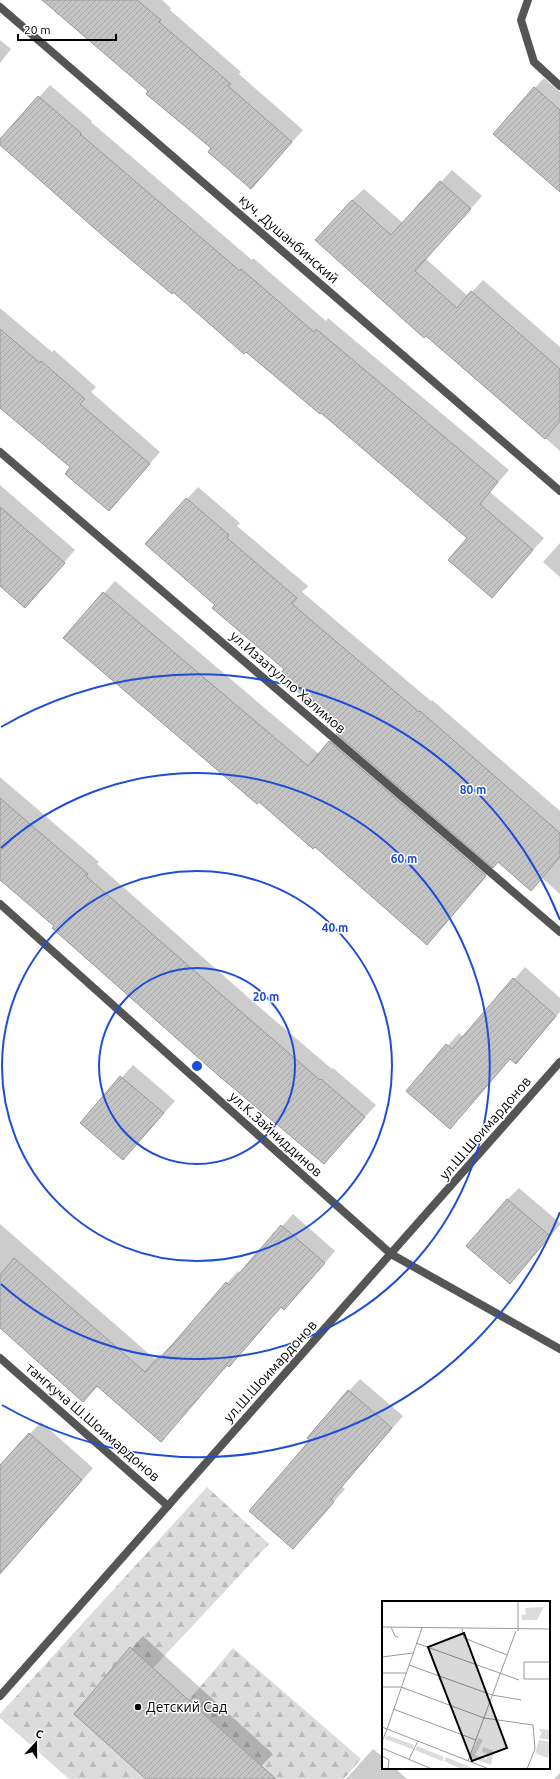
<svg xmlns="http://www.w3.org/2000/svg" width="560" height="1779" font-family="Ubuntu,sans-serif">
<defs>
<pattern id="forest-firs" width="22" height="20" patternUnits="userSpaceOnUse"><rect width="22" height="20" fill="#dcdcdc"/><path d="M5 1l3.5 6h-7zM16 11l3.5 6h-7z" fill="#bbb"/></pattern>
<pattern id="building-hatch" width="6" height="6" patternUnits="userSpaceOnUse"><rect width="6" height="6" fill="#c4c4c4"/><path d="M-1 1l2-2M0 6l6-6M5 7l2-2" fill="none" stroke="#a7a7a7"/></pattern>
</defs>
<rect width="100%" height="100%" fill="#fff"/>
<g fill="url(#forest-firs)">
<path d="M207,1487L269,1544L153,1668L130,1647L146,1779H69L0,1718V1714Z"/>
<path d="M233,1648L361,1759L344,1779H250L262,1766L189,1700Z"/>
</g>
<g fill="#0003">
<path d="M43,0H162L171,8L170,10L241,72L239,74L303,130L251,188L212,148L149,91Z"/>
<path d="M0,40L11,49L0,63Z"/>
<path d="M544,78L560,92V191L535,88Z"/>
<path d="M50,85L92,121L91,122L252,260L253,258L326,321L328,318L509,470L490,492L544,538L492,596L468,538L321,412L0,144V141Z"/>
<path d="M452,170L482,196L426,259L468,296L483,280L560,347V451L426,334L352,200L364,189L403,223Z"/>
<path d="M0,308L52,352L54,350L96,387L91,392L160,452L109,510L72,467L0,407Z"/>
<path d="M0,485L75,550L25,607L1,586L0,587Z"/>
<path d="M198,487L240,523L237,526L308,586L302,592L431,701L432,700L560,811V894L542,878L531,889L499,861L427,943L315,846L259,801L65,638L115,581L319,754L338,733L342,728L285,669L216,605L146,544Z"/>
<path d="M560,543V577L543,562Z"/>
<path d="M0,777L99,862L97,864L258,1006L332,1069L333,1068L376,1105L324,1162L0,879Z"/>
<path d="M525,967L560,998V1012L527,1051L516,1062L511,1058L461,1116L407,1091L459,1033L463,1037Z"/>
<path d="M133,1065L175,1101L123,1159L81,1123Z"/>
<path d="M519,1188L560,1223V1225L510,1282L507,1200Z"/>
<path d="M293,1214L335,1251L295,1297L281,1306L240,1354L229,1366L228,1365L161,1440L97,1386L83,1400L0,1326V1224L156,1360L170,1346L171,1347L227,1283L238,1271L240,1273Z"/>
<path d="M360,1379L403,1416L342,1487L345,1489L293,1547L311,1440L349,1391Z"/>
<path d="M41,1422L93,1468L0,1574V1466Z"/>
<path d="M143,1636L273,1754L249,1779H148L75,1714Z"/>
<path d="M373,1749L383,1757V1768H395L407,1779H346Z"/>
<path d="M560,1773V1779H554Z"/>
</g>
<g fill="url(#building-hatch)" stroke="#999">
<path d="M42,0H137L161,20L159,22L231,84L228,86L292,142L251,189L208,152L211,148L146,94L148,91Z"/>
<path d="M534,87L560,110V192L493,134Z"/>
<path d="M38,96L81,133L80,134L240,271L241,269L314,332L316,329L498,482L480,504L533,550L492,598L448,560L467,538L321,413L320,414L246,352L244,354L173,292L172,294L110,242L0,145V139Z"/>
<path d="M440,181L471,209L415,271L457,308L471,291L560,369V421L545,439L426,336L424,338L315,240L352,200L391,235Z"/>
<path d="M0,329L40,363L41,361L85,399L80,404L150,464L109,511L65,474L70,467L0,408Z"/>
<path d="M186,498L229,535L227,538L297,598L292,604L419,712L420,711L560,833V857L531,891L498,862L493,868L336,733L340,728L279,675L284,669L212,608L215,605L145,544Z"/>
<path d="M0,507L65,563L25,608L0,586Z"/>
<path d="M103,592L308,766L329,741L486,876L427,945L315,847L313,849L259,802L257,804L63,638Z"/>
<path d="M0,798L88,874L86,876L247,1017L320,1080L321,1079L365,1117L324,1164L219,1076L52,928L54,926L0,880Z"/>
<path d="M513,978L556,1016L516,1064L510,1059L450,1129L406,1091L446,1044L452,1049Z"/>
<path d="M120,1076L164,1113L123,1160L80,1123Z"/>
<path d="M507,1199L550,1236L510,1284L466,1246Z"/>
<path d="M281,1225L325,1263L284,1310L281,1307L229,1367L227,1365L161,1442L97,1386L83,1402L0,1328V1275L14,1258L145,1372L158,1357L160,1359L226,1282L229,1285Z"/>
<path d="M348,1390L392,1428L331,1499L334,1502L293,1549L249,1511L310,1440L307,1438Z"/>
<path d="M29,1433L82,1480L0,1574V1465Z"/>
<path d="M130,1647L153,1668L276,1779H146L74,1714Z"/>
</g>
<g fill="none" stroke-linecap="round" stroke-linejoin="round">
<g stroke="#555" stroke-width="8">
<path d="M528,0L521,20L534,62L560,86"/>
<path d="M0,1696L560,1062"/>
</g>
<g stroke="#555" stroke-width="8">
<path d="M0,7L560,491"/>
<path d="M0,452L560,932"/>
<path d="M0,904L391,1254L560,1349"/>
<path d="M0,1358L168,1506"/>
</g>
</g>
<g fill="none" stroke="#1d4ed8" stroke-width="2">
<circle cx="197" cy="1066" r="98"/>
<circle cx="197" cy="1066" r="195"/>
<path d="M1 848A293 293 0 1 1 1 1284"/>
<path d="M560 1212A391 391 0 0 1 2 1405M1 727A391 391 0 0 1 560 920"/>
</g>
<circle fill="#000" stroke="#fff" stroke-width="1.5" cx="138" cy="1707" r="4"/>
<g text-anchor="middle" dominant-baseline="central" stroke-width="3" stroke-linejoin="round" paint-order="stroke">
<g font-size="14" fill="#000" stroke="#fff">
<text transform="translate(289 239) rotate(41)">куч. Душанбинский</text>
<text transform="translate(288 682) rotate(41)">ул.Иззатулло Халимов</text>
<text transform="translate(485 1128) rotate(-49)">ул.Ш.Шоимардонов</text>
<text transform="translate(276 1134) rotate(42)">ул.К.Зайниддинов</text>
<text transform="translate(270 1371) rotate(-48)">ул.Ш.Шоимардонов</text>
<text transform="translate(93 1422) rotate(41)">тангкуча Ш.Шоимардонов</text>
</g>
<g font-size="14" fill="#000" stroke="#fff" text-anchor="start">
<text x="146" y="1707">Детский Сад</text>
</g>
</g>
<g transform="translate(382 1601)">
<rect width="168" height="168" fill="#fff"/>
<path d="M5,134L32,144L30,148L3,138ZM35,145L62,156L60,160L33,149ZM64,156L90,167L89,168H80L62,160Z" fill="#dcdcdc"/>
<path d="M162,6L155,19H140L139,14L144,13L143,7ZM96,137L101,139L93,154L104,158L106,153L100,151L101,146L112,150L109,164L88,156ZM157,139L168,141L166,157L153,152Z" fill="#dcdcdc"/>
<path d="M156,128L168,129V139L157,137L160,131Z" fill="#dcdcdc"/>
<path fill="none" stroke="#999" stroke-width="1" d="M136,0V30M0,26L168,28M9,26L13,35L16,36M80,28L82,37L125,54M34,42L137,79M0,56L31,52M168,61H142V78H168M27,64L110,94L139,99M0,72H24M0,86H19L102,117L151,124L153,148L145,168M11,108L94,139M0,126L107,168M5,128L40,27M0,141L5,128M0,147L50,168M0,155L7,159L6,168M27,158L36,140M86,160L134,30"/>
<path fill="#000" fill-opacity="0.15" stroke="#000" stroke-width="2" d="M82,32L125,147L90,160L46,46Z"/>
<rect width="168" height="168" fill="none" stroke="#000" stroke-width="2"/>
</g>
<circle cx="197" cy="1066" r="6" fill="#1d4ed8" stroke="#fff" stroke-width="2"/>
<g font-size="12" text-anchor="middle" font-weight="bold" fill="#1d4ed8" stroke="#fff" stroke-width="3" stroke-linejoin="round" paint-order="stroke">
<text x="473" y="794">80 m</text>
<text x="404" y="863">60 m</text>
<text x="335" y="932">40 m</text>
<text x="266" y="1001">20 m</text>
</g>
<g transform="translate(36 1743) rotate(21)" stroke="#ffffff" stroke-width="3" paint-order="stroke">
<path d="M0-3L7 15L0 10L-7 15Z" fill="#000000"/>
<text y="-6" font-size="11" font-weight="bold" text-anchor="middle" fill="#000000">С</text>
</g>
<path d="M18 34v6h98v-6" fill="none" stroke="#000000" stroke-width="2"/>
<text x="24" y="34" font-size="12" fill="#000000" stroke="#ffffff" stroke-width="3" paint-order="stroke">20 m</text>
</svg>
